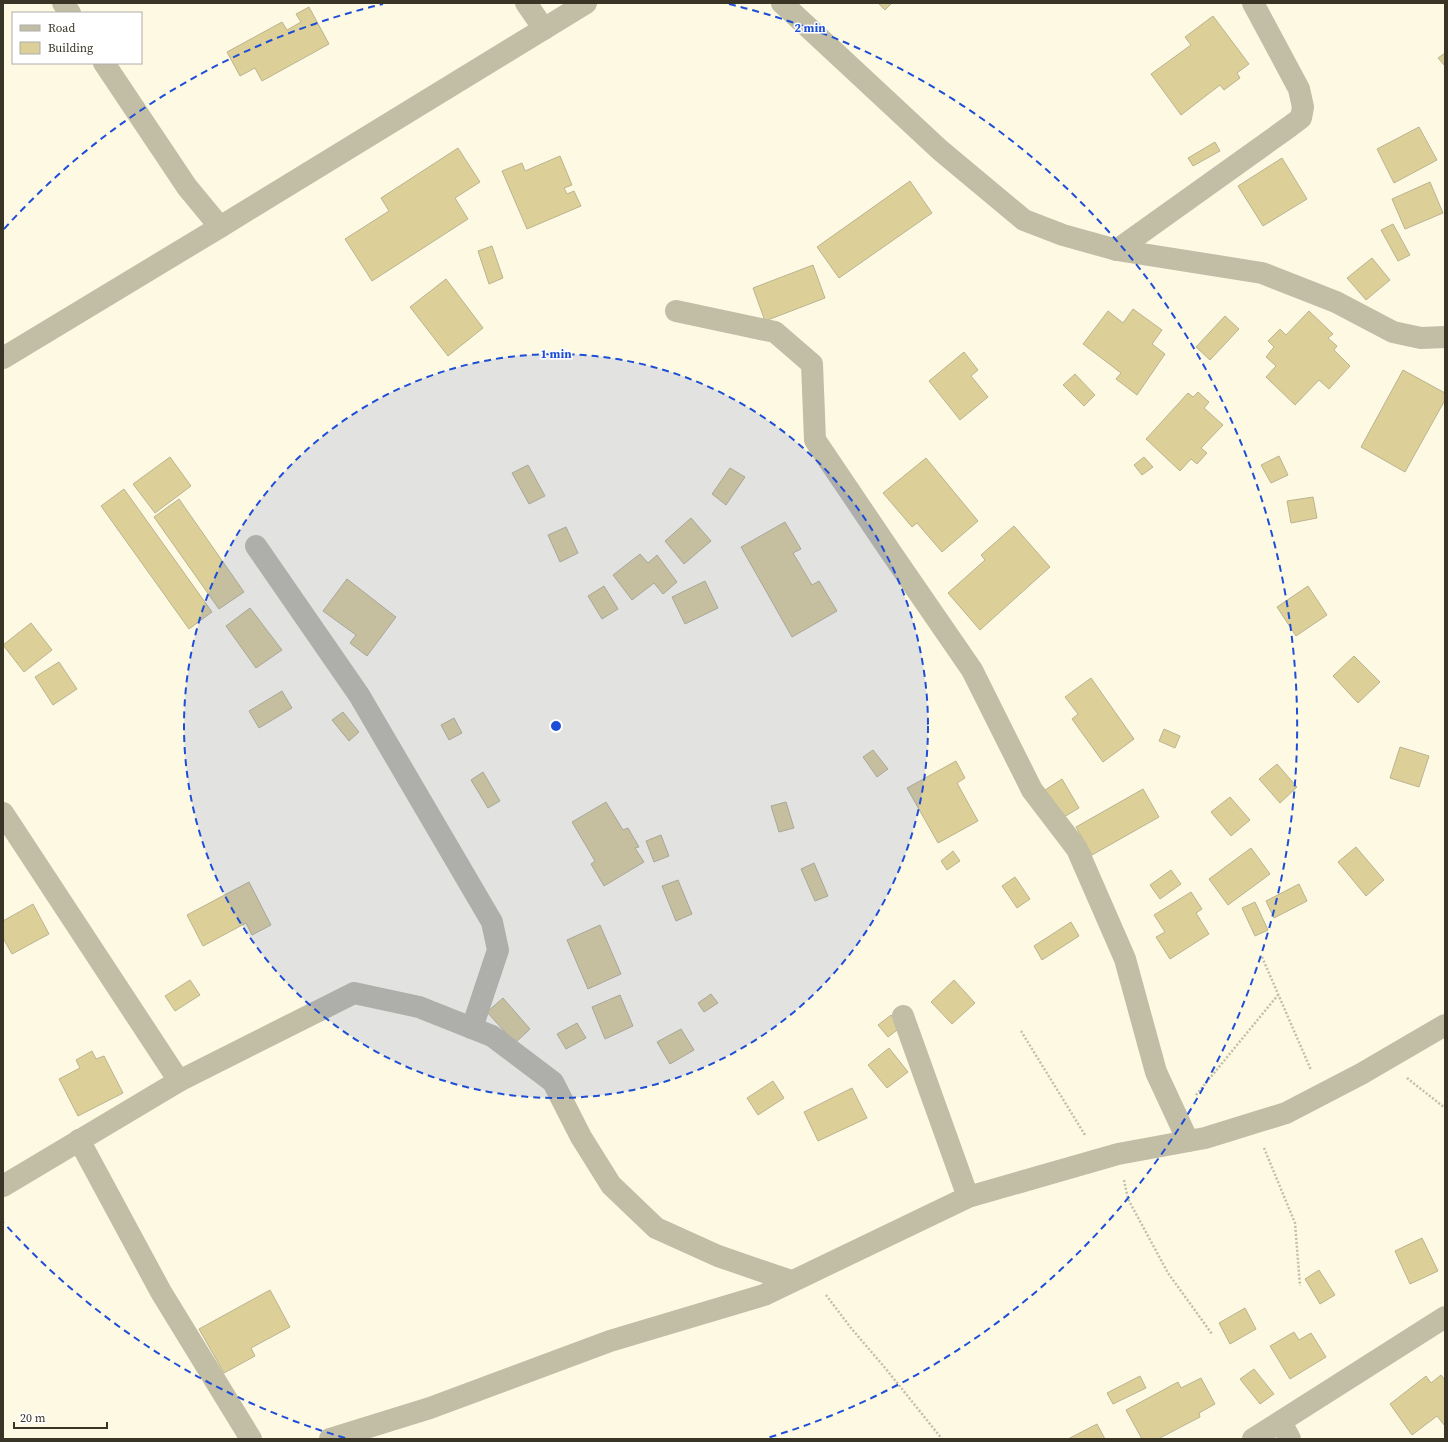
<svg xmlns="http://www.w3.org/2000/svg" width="1448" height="1442" font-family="'Source Serif 4',serif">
<rect width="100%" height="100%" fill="#fdf9e3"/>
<g fill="#dccf98" stroke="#bbb491">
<path d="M878,3H892L885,10Z"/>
<path d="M309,7L329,44L262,81L255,68L240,76L227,52L282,22L287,30L301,22L296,14Z"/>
<path d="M1213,16L1249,64L1237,73L1240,78L1224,90L1220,85L1181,115L1151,74L1191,45L1185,37Z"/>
<path d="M1445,53V66L1438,58Z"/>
<path d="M1419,127L1437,160L1394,183L1377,149Z"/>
<path d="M1215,142L1220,151L1193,166L1188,158Z"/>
<path d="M458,148L480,182L455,198L468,219L372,281L345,239L389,211L381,198Z"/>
<path d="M560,156L572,185L564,188L567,194L574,191L581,206L527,229L502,171L522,163L525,171Z"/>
<path d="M1282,158L1307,199L1263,226L1238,186Z"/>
<path d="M910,181L932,213L839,278L817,247Z"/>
<path d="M1430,182L1443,213L1405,229L1392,199Z"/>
<path d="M1393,224L1410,255L1398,261L1381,230Z"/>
<path d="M492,246L503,278L489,284L478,251Z"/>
<path d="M1372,258L1390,280L1366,300L1347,278Z"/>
<path d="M813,265L825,298L765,321L753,288Z"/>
<path d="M446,279L483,328L448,356L410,307Z"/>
<path d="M1133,309L1162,330L1152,344L1165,354L1137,395L1116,379L1121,373L1083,344L1108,311L1123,323Z"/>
<path d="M1309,311L1333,334L1328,338L1337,346L1334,350L1350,366L1329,389L1319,380L1295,405L1266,377L1276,366L1266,357L1274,347L1268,341L1280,329L1286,335Z"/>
<path d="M1225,316L1239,329L1210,360L1196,347Z"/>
<path d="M964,352L978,370L971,376L988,397L960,420L929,381Z"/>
<path d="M1403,370L1445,393V400L1405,472L1361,447Z"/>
<path d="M1075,374L1095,395L1084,406L1063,385Z"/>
<path d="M1198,392L1209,402L1204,408L1223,425L1201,448L1207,453L1197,464L1191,459L1180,471L1146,439L1188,393L1193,397Z"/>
<path d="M1279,456L1288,475L1271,483L1261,465Z"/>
<path d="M170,457L191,486L155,513L133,484Z"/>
<path d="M1144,457L1153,467L1142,475L1134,465Z"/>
<path d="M926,458L978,521L942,552L917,523L912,527L883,493Z"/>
<path d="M528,465L545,496L529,504L512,473Z"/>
<path d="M730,468L745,477L726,505L712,494Z"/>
<path d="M124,489L212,612L189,629L101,506Z"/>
<path d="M1313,497L1317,518L1291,523L1287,501Z"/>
<path d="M179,499L244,592L219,609L154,517Z"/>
<path d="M691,518L711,541L684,564L665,541Z"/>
<path d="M785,522L801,549L793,553L812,585L819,581L837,611L792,637L741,547Z"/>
<path d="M1014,526L1050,567L980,630L948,593L985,560L981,555Z"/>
<path d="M566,527L578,553L560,562L548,535Z"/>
<path d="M640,554L648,563L657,555L677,582L663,594L654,583L632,600L613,575Z"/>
<path d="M347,579L396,617L367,656L350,643L356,635L323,611Z"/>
<path d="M705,581L718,608L685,624L672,597Z"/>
<path d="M604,586L618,609L602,619L588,596Z"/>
<path d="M1308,586L1327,615L1296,636L1277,607Z"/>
<path d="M250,608L282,650L256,668L226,626Z"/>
<path d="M31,623L52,650L24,672L3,645Z"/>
<path d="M1354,656L1380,682L1358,703L1333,676Z"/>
<path d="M59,662L77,689L53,705L35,677Z"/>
<path d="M1091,678L1134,739L1103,762L1072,719L1078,714L1065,697Z"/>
<path d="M282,691L292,708L259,728L249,711Z"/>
<path d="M343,712L359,732L349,741L332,720Z"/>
<path d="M454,718L462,733L449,740L441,725Z"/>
<path d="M1164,729L1180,736L1175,748L1159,741Z"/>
<path d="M1400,747L1429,756L1419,787L1390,778Z"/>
<path d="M873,750L888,769L877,777L863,757Z"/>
<path d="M956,761L965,778L957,783L978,821L938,843L907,788Z"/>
<path d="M1277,764L1297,787L1280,803L1259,779Z"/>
<path d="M483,772L500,801L488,808L471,780Z"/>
<path d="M1062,779L1079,808L1059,820L1042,792Z"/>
<path d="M1143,789L1159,817L1092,855L1076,827Z"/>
<path d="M1230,797L1250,820L1231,836L1211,812Z"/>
<path d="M606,802L623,830L628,828L639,847L635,848L644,862L604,886L591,864L595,861L572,822Z"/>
<path d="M786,802L794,828L779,832L771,806Z"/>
<path d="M661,835L669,856L654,862L646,841Z"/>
<path d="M1356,847L1384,880L1366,896L1338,862Z"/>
<path d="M1251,848L1270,874L1228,905L1209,879Z"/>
<path d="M953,851L960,861L947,870L941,861Z"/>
<path d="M814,863L828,896L815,901L801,869Z"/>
<path d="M1171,870L1181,884L1160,899L1150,885Z"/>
<path d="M1015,877L1030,899L1017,908L1002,886Z"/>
<path d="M678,880L692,914L676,921L662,886Z"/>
<path d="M249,882L271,925L252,935L246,923L203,946L187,915Z"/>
<path d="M1299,884L1307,901L1274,918L1266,901Z"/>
<path d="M1191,892L1202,909L1196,913L1209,934L1170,959L1156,937L1165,932L1154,915Z"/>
<path d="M1255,902L1268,930L1255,936L1242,908Z"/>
<path d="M33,904L49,934L12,954L3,938V921Z"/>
<path d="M1071,922L1079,936L1042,960L1034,946Z"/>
<path d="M600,925L621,974L588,989L567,940Z"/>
<path d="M190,980L200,995L175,1011L165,996Z"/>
<path d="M954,980L975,1003L952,1024L931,1002Z"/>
<path d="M711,994L718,1003L704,1012L698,1003Z"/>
<path d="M620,995L633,1026L605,1039L592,1007Z"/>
<path d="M503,998L530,1029L515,1043L487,1012Z"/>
<path d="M891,1015L901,1027L888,1037L878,1025Z"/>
<path d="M577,1023L586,1038L566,1049L557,1034Z"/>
<path d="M681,1029L694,1050L670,1064L657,1042Z"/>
<path d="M889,1048L908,1072L887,1088L868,1065Z"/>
<path d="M92,1051L96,1059L104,1056L123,1093L78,1116L59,1079L80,1068L76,1060Z"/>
<path d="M773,1081L784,1098L758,1115L747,1098Z"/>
<path d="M852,1088L867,1118L818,1141L804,1112Z"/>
<path d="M1422,1238L1438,1271L1410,1284L1395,1251Z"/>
<path d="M1319,1270L1335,1295L1320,1304L1305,1279Z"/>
<path d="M270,1290L290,1327L251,1348L255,1356L224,1373L199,1329Z"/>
<path d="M1245,1308L1256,1329L1230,1344L1219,1323Z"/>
<path d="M1294,1332L1299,1340L1311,1333L1326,1357L1290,1379L1270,1346Z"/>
<path d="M1254,1369L1274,1394L1260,1404L1240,1379Z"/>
<path d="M1441,1375L1445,1380V1426L1437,1416L1412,1435L1390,1404L1426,1376L1431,1383Z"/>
<path d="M1140,1376L1146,1388L1113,1404L1107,1393Z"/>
<path d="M1201,1378L1215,1404L1199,1413L1200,1417L1158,1439H1142L1126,1410L1178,1382L1181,1388Z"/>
<path d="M1097,1424L1105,1439H1068Z"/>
</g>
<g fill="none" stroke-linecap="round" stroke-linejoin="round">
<g stroke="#c2beaa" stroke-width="2.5" stroke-dasharray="2 2" stroke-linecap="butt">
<path d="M1262,957L1311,1070"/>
<path d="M1021,1031L1085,1135"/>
<path d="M1407,1078L1445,1108"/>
<path d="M1196,1095L1278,995"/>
<path d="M1264,1148L1295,1223L1300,1286"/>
<path d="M1124,1180L1128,1199L1168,1273L1212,1334"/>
<path d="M826,1295L851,1328L886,1369L942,1439"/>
</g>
<g stroke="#c2bda5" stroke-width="22">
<path d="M63,3L70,13"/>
<path d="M526,3L544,29"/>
<path d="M782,3L940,150L1024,220L1063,235L1117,250L1262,273L1336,302L1393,332L1421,338L1445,337"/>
<path d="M104,63L187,187L220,227"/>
<path d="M1117,250L1289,127L1301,118L1303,107L1299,89L1253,3"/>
<path d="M676,311L775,332L812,364L815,440L890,551L972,670L1032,790L1077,849L1125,959L1156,1072L1188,1141"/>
<path d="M3,358L220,227L586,3"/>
<path d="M256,546L359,695L492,922L498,950L472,1028"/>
<path d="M3,813L179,1081"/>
<path d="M903,1016L968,1197"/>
<path d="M79,1140L161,1292L251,1439"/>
<path d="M3,1186L179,1081L354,993L419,1007L492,1036L553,1082L581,1137L611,1185L656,1228L718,1256L791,1281"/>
<path d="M1281,1422L1290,1439"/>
<path d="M330,1439L430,1408L610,1341L764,1295L968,1197L1118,1154L1205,1138L1286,1113L1361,1074L1445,1025"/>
<path d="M1253,1439L1445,1317"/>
</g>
</g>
<circle cx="556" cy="726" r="372" fill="#1d4ed8" fill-opacity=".12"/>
<g fill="none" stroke="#1d4ed8" stroke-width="2" stroke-dasharray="7 5">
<circle cx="556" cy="726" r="372"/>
<path d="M345 1438A743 743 0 0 1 4 1223M4 229A743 743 0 0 1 383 4M729 4A743 743 0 0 1 767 1438"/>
</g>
<circle cx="556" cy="726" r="6" fill="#1d4ed8" stroke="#fff" stroke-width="2"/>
<g font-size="12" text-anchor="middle" font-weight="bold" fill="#1d4ed8" stroke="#fff" stroke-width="3" stroke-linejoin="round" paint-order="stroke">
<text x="810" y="32">2 min</text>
<text x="556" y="358">1 min</text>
</g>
<rect width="1448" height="1442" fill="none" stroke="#383527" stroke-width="8"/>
<rect x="12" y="12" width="130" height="52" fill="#ffffff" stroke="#afaea9"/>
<rect x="20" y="25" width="20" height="6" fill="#c2bda5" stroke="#afaea9"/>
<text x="48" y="32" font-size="12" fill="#383527">Road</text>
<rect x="20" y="42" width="20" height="12" fill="#dccf98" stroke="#afaea9"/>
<text x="48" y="52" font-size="12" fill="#383527">Building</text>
<path d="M14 1422v6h93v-6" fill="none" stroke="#383527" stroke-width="2"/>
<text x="20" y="1422" font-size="12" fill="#383527" stroke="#ffffff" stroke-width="3" paint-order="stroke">20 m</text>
</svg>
